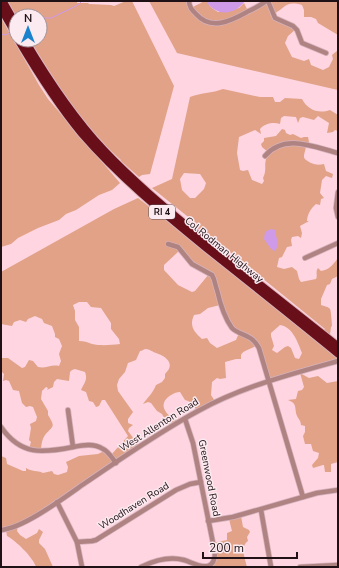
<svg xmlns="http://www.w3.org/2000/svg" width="339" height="568" font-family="'Nunito Sans',sans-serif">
<rect width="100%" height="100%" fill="#fed5e1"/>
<g fill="#e1a287" fill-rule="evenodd">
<path d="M8,1H77V3H88L89,4L111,5L114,6L126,1H132L174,86L150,174L142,175L139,177L121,161V160C84,127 56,83 30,40H40V16H16Z"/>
<path d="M149,1H189L192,8C195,5 201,4 203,1H208C208,6 213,9 218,12L239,8L244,3L248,11L260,4L259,1H338V35L318,23L316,19L311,17H304V10L302,5C285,0 286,8 273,14L274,17L296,29L288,36L285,43L292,57L304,61L309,59L311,65L323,70L329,67L333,59L332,55L338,50V90L177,53Z"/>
<path d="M1,18L39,85L48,99L120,183L112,190L99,195L76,210L66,214L59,220L38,228L18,238L11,244L1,247Z"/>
<path d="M223,89L260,97H273L275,102H280L285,98L302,99C308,110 318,114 330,110L338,115V131L335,130L333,132L327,133L329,123L318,116L314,120L303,117L300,118L298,123L296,117L284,116L281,118L280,124C274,122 265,123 260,129L261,134L255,130L239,137L237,153L240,170L243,171L248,170L252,180L262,184L264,181L263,178C268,168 262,164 269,153L262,147L261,144L264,141V138L276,136L282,129L285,130L286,133L290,135L293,134L301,138L304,137H308L309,142L308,146L306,147C304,157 301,158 311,163C316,165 319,165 324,164L326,171L333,174L332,178L326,176L322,180L320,193L324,198L321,199L320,205L316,204C311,208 307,215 307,221H309L300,226L302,233L301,238L298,236L292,237L291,240L292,246L287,247L282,257L279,258L277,267L284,269L292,267L297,271L299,279L301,282L316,279C318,275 315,272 318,268L321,271C330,270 334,263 338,258V276L332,279L330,284L327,285L321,299V305C324,306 329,307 330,309C331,310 332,325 332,326L331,327L330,335L324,330L325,329L235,256L196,227L197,224L152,188L172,179L190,97C199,93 213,93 223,89ZM184,173L200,174L206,183L204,189L195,198H190L182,190L180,179Z"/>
<path d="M138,198L338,354V361L300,373L309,378L318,376L327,383L338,381V462L331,464V472H325L324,465H323L313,468L312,465L318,458L319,453L313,451L311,444H305L303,436L305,432V426L301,425C301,420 297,418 296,413C295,406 296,403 288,400L296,399L298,391L302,390L304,387L300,373L271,382L257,345C252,349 243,350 241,355V359H236L225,362L226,378L220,379L217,378L212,382L211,395L216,403L197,412C194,405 192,402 185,400L180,392C173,392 161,400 164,408C165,412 169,415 171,418L177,420L179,423L169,428L162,414L157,411L151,403L148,402L143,404C148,397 153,393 156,385L162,382L165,378V374C176,364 166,356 156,353C153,352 149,349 146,349C144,349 142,351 140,351L136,360L128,363L125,372L119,379L117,385L118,391L133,412L128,419V423L133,425L129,428L128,431L140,447L18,525L17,531L20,535L26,539L37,533L39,529L43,532L39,540V543L45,549L53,567H36C33,557 16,541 7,536L6,530H1V456L6,458L7,464L23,471H26V468C32,472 37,470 43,473L52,471L54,474L58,475L67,472L68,467L66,462L79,456L98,454L106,450L111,455L128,436L105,400H102L99,406L96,407L93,402L89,401L86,392L81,390C84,383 88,380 85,372L75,369L72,370L70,372L69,381L57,379L54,382L53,387L47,390L48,388L46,387L42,391L41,399L48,411V415C56,428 53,425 45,435C42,439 41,446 41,451L29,449L31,442L29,440L31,428L30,424L36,421L37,417L33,407L30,406L26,407L22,403L19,391L13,390L9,381L6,380L3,381L4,374L1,371V358H8L22,368L25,367L29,360L33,361L38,367C46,369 51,364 59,366L61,361L59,354L62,346L59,339L55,337V334L52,326L44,323L42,319L35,316L28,319L26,322L20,320L14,322L12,326L1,324V272L114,209ZM179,251L209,274L195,291L192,292L178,285L164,270V265ZM79,302H87L91,307L101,308L111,323V329L119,339L120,344C111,345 101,346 92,344C87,342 84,341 79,341V327L75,320V311L73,305ZM220,305L231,326L239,333L236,340L217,348L210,343L207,338L202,339C194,332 189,326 194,315L200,314L208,308ZM280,325C293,327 298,343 302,353L299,359L295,358L291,348L288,346L285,347L277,353L272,350L274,346L271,336V333Z"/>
<path d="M241,516L243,527L249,530L250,532L247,537L248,541C240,546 245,559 247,567H208L215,558L213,543L227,540V533L232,531L229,519Z"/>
</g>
<g fill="#cf9be9">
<path d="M208,1H245C236,14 219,17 208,4Z"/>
<path d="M271,229L275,230C276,237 280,245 275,251L271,249L264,239L265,232Z"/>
</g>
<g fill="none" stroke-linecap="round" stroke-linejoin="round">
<g stroke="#cf9be9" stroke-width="1">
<path d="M40,18H51L78,5L82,1"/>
<path d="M1,34L5,35L12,32"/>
</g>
<g stroke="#d6b2bc" stroke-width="6">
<g id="minor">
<path d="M189,1C189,7 192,10 196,14C211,31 231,21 247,12C253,9 260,6 266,1"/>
<path d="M268,1L275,18L293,26L297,30L302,43L326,53"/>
<path d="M265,156C284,133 314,147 338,153"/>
<path d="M338,192L336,208L338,217"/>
<path d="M168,244L178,247L192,264L212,275C215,280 215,285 217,290C220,303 224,317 232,328C240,336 251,333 259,348L303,497"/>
<path d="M305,258L338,243"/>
<path d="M68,410L73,447"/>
<path d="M1,427C21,456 43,453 73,447C83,445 94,443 103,449C109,452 112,458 116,463"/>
<path d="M57,502L77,542L82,567"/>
<path d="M261,510L271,567"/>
<path d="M208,521L233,517L317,493L338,490"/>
<path d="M1,530C24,528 65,497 85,483C122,458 159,432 198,411C241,387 291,374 338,361"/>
<path d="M77,542L92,541L96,540L176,490L190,484L201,482"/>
<path d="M141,567C155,560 169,556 184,560C191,562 200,568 208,566C214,564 215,558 215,553L193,443L185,419"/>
<path d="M300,567L338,565"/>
</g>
</g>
<g stroke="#d6b2bc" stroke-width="9">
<g id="highway">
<path d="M3,1L16,24"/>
<path d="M1,9L16,35"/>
<path d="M18,40C37,72 57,104 81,133C118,176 162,212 206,248C250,283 294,318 338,354"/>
<path d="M25,40C48,79 73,117 104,150C136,184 172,213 208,243C251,277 295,312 338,346"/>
</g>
</g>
<use href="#minor" stroke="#af8382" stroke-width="4.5"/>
<use href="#highway" stroke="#680f19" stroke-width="7"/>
</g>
<g text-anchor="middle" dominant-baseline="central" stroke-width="3" stroke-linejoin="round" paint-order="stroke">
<rect fill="#fbeaef" stroke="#615256" stroke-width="1" x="149" y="205" width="26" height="14" rx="3"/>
<g font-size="9" font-weight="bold" fill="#1f1115">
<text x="162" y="212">RI 4</text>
</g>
<g font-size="10" fill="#1f1115" stroke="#fbeaef">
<text transform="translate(224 250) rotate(39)">Col Rodman Highway</text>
<text transform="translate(159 425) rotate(-32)">West Allenton Road</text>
<text transform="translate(209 478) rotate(79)">Greenwood Road</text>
<text transform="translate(134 506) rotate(-32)">Woodhaven Road</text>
</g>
</g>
<rect width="339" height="568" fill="none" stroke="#1f1115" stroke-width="4"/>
<g transform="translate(28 28)"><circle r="19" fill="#fbeaef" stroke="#a39398"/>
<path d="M0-3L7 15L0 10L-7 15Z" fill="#1b83cd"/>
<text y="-6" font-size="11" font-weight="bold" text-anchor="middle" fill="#1f1115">N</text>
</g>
<path d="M203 552v6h94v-6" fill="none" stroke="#1f1115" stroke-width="2"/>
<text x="209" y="552" font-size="12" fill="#1f1115" stroke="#fbeaef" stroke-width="3" paint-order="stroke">200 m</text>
</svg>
